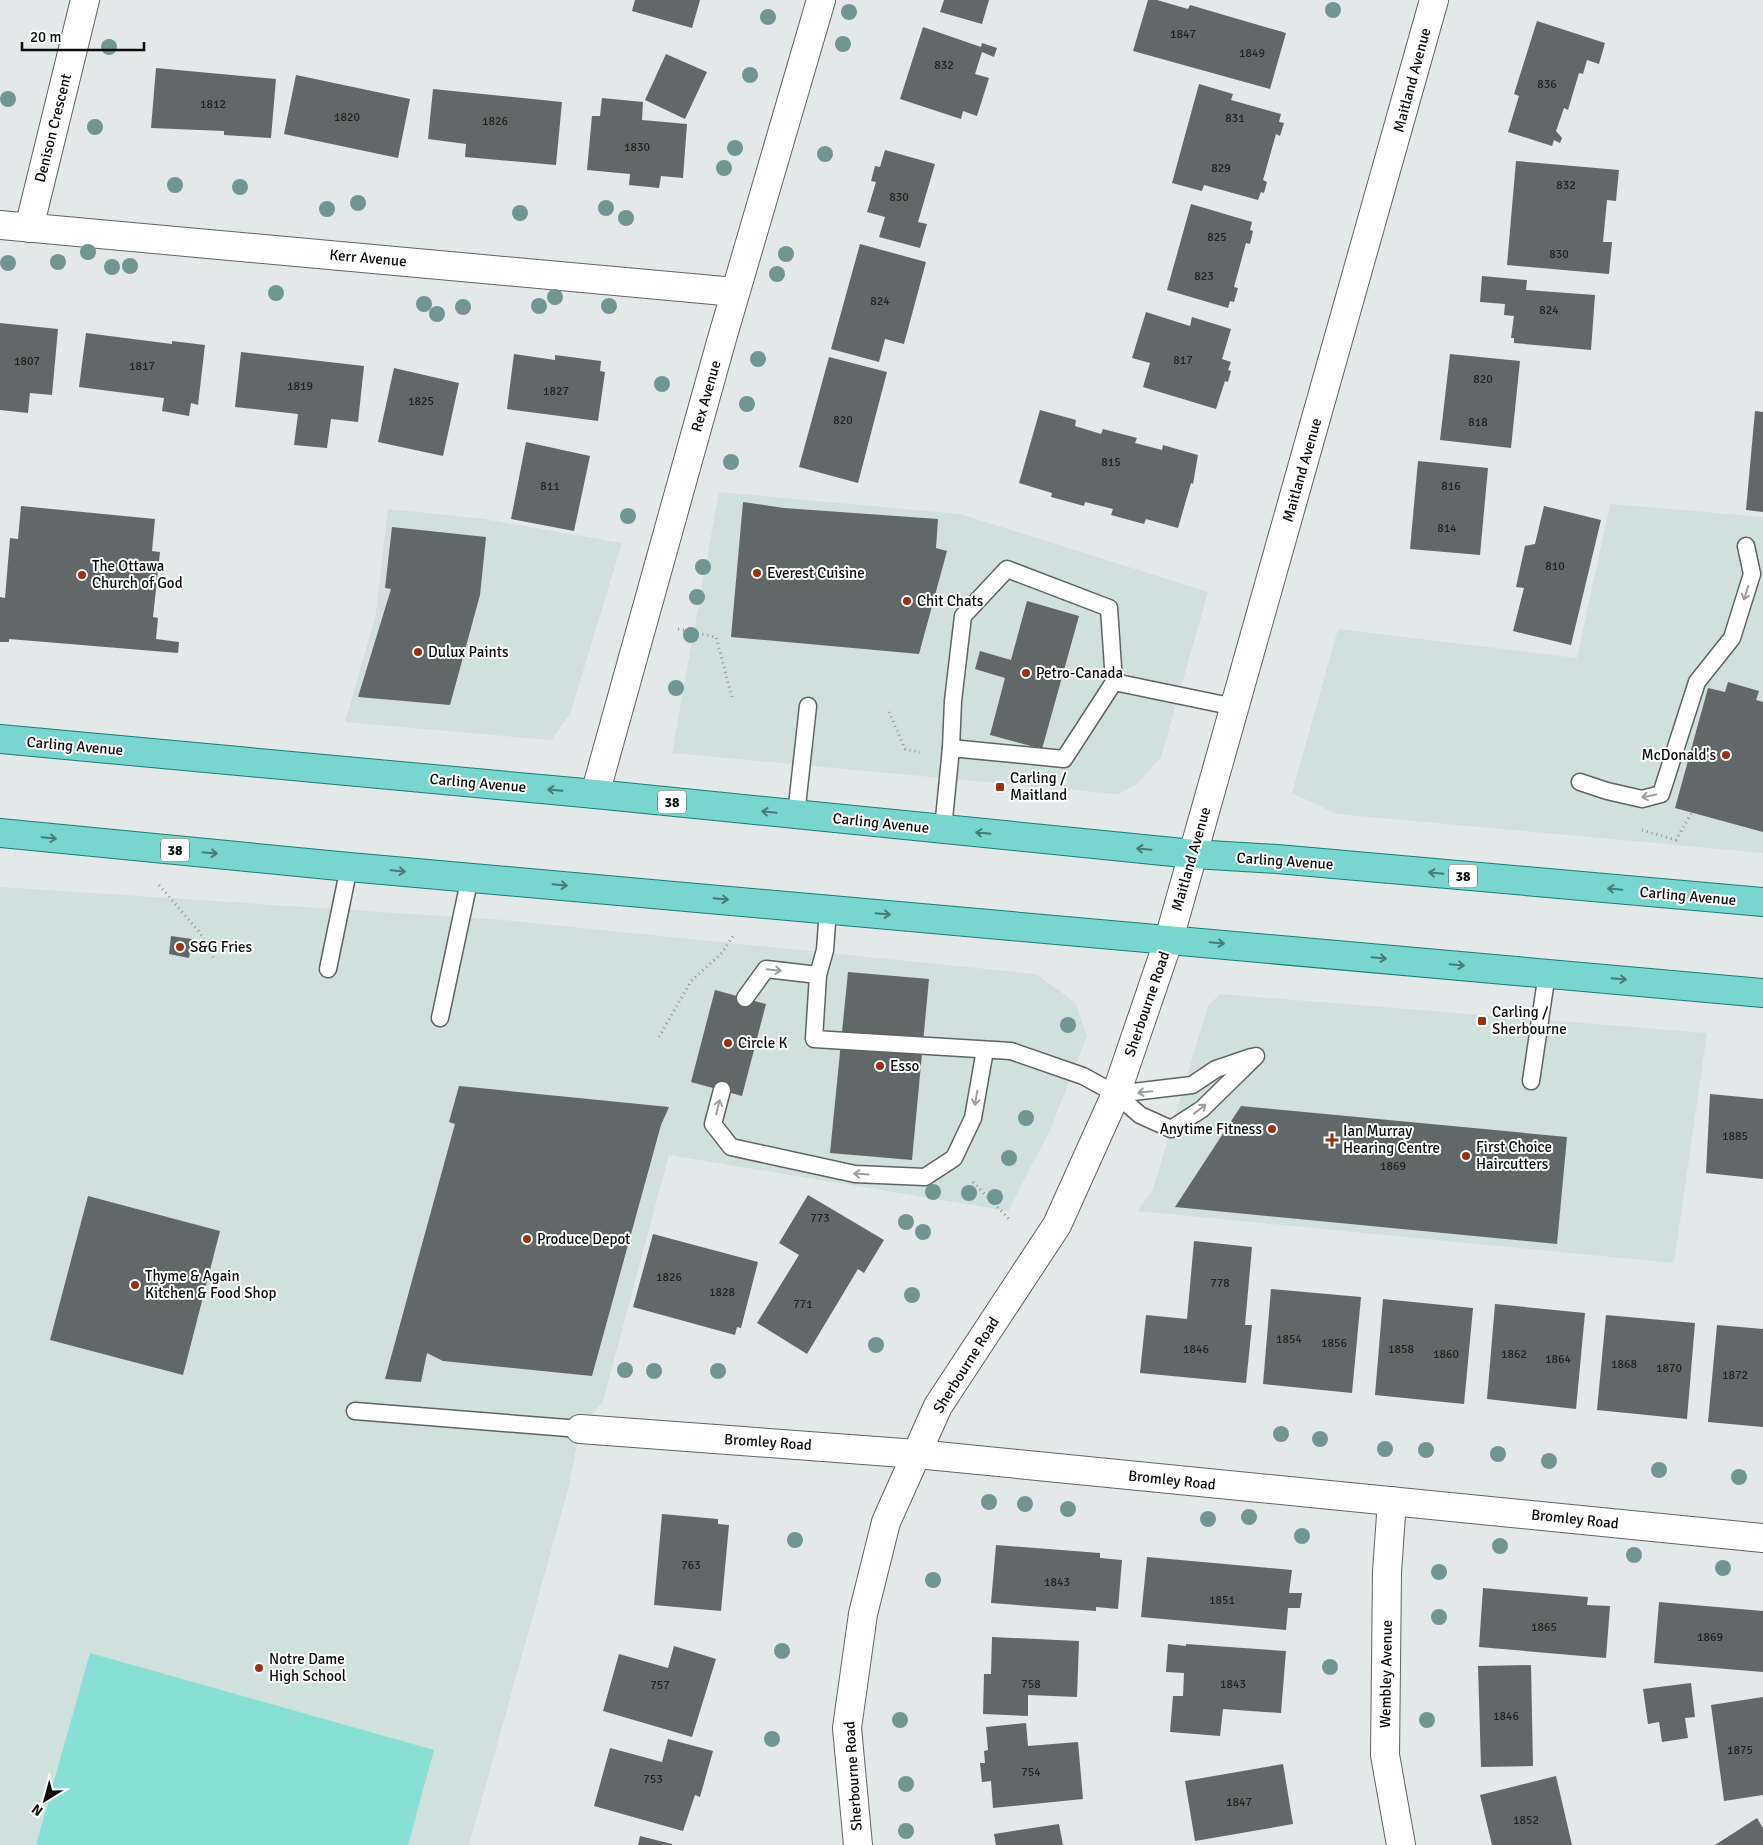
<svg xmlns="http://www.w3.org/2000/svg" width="1763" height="1845" font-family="Signika,sans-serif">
<rect width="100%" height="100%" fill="#e2e9e8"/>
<g fill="#cfe0dd">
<path d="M719,492L960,514L1208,592L1161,757L1136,785L1117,794L672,753Z"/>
<path d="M1610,504L1763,517V853L1337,814L1292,793L1338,629L1577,658Z"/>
<path d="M388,509L484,519L622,543L570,714L551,740L345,722L376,614Z"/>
<path d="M0,887L504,920L1036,974L1075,1002L1087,1036L1050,1130L1008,1211L669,1155L603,1401L580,1429L568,1490L469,1845H0Z"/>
<path d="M1220,994L1707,1033L1674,1263L1138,1211L1153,1189L1208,1006Z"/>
</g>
<path fill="#88e0d5" d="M90,1653L434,1750L408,1845H36Z"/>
<g fill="#626867">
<path d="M635,0H700L692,28L632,11Z"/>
<path d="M944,0H989L982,24L940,12Z"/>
<path d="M1148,0H1157L1188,9L1190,5L1286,33L1270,89L1133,51Z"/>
<path d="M1537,21L1605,43L1599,64L1587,60L1583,74L1579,73L1568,110L1564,108L1556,131L1562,138L1560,143L1554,140L1552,146L1508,132L1519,96L1514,94Z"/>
<path d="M923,27L981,47L982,43L997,48L994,57L982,52L975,74L989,78L977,116L963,111L961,119L900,99Z"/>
<path d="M666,54L707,72L685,119L645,100Z"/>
<path d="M156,68L276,79L271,138L224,135V131L151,128Z"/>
<path d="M296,75L410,99L398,158L284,134Z"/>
<path d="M1199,84L1233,94L1231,100L1281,114L1279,122L1284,123L1280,136L1276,134L1263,180L1267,182L1264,193L1261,192L1258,200L1204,185L1202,191L1172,183Z"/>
<path d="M433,89L562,102L556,165L465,157L466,144L428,139Z"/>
<path d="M602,98L643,102L642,120L687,124L683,178L661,176L659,188L629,185L630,174L587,170L592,116H600Z"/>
<path d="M885,150L935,164L918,222L927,224L920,248L879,237L885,217L867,212L876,182L871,181L875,166L880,167Z"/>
<path d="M1516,161L1619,170L1616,201L1607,200L1603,242H1612L1609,274L1507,265Z"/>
<path d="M1191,204L1252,222L1250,230L1253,231L1250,244L1246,243L1234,287L1238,288L1234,302L1230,301L1228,308L1167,290Z"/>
<path d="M860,244L926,262L904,344L885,339L879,362L831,349Z"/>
<path d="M1482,276L1527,280L1526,290L1595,295L1591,350L1514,343V338H1511L1514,316L1504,315L1505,304L1480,302Z"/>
<path d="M1146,312L1190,326L1192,317L1231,329L1222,359L1231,362L1228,370L1231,371L1228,382L1225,381L1216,409L1143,387L1150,363L1132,358Z"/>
<path d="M0,323L58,329L52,395L30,393L28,413L0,410Z"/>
<path d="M86,333L172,344V341L205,345L198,405L191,403L189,416L162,411L164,398L79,387Z"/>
<path d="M241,352L364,366L358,422L331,419L327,448L294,445L298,414L235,407Z"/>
<path d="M514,354L555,360V355L601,361L600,371L605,372L598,421L507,409Z"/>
<path d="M1450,354L1520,361L1511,448L1440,440Z"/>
<path d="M829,357L887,372L858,483L799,467Z"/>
<path d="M394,368L459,383L443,456L378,442Z"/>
<path d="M1040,410L1076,420L1075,426L1101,434L1103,429L1137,438L1135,443L1162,450L1163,445L1198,455L1193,484L1191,483L1178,528L1146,519L1144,524L1111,515L1113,509L1085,502L1084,506L1051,497L1052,493L1019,483Z"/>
<path d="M1755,411L1763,412V512L1746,510Z"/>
<path d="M526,442L590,456L574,531L511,519Z"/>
<path d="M1418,461L1488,468L1480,555L1410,549Z"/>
<path d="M743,502L784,508L938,519L936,548L947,551L919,654L731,637Z"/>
<path d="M21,506L155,519L152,551L160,552L153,617L158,618L156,639L179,642L178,653L9,639V642H0V597L5,598L10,538L18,539Z"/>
<path d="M1544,506L1601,520L1571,645L1513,631L1524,588L1516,587L1525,546L1535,544Z"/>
<path d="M392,527L486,537L480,595L450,705L358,697L391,589L385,588Z"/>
<path d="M1027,601L1079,616L1042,749L990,735L1005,678L975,669L980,651L1011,660Z"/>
<path d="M1728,682L1759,691L1756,700L1763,702V832L1675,808L1708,688L1725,692Z"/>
<path d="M171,936L192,939L189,958L169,954Z"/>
<path d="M848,972L929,979L912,1160L830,1153Z"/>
<path d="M715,990L766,1004L742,1096L691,1082Z"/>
<path d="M459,1086L669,1107L661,1125L592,1376L443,1361L427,1353L421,1382L385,1379L455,1124L449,1122Z"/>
<path d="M1710,1094L1763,1099V1179L1706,1173Z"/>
<path d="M1241,1106L1567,1137L1557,1244L1175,1207Z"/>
<path d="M808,1195L884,1240L864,1273L858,1269L807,1354L757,1323L799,1255L779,1243Z"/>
<path d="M88,1196L220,1231L183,1375L50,1340Z"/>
<path d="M653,1234L758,1262L741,1328L737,1327L735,1335L633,1307Z"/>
<path d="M1194,1241L1252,1247L1245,1325H1252L1246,1383L1140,1373L1146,1315L1187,1319Z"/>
<path d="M1271,1289L1361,1297L1352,1393L1263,1384Z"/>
<path d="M1383,1299L1473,1308L1464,1404L1375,1395Z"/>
<path d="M1495,1304L1585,1313L1576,1409L1487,1399Z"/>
<path d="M1606,1315L1695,1323L1687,1419L1597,1410Z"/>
<path d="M1717,1325L1763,1329V1427L1708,1422Z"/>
<path d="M662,1514L718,1519V1524L729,1525L721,1611L654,1605Z"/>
<path d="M996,1545L1100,1553V1558L1122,1560L1118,1609L1096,1607V1611L991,1603Z"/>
<path d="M1147,1557L1292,1570L1289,1593H1302L1300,1608H1288L1286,1630L1141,1617Z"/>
<path d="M1483,1588L1588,1597L1587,1605L1610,1606L1606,1658L1479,1647Z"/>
<path d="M1659,1602L1763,1611V1672L1654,1663Z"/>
<path d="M992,1637L1079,1641L1077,1697L1028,1695V1716L983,1714L984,1674H991Z"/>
<path d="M1168,1644L1186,1646V1644L1286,1651L1281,1713L1223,1709L1220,1736L1170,1732L1173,1696H1183L1184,1673L1166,1672Z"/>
<path d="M674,1646L716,1659L692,1737L603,1711L619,1654L668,1668Z"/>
<path d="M1531,1665L1533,1766L1481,1767L1478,1666Z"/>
<path d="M1691,1683L1695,1717L1685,1718L1688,1738L1662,1742L1659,1722L1648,1724L1643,1689Z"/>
<path d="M1763,1697V1795L1724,1801L1711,1705Z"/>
<path d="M1026,1723L1028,1746L1078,1742L1083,1799L993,1808L991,1781L982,1782L980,1763H985L984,1751L988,1750L986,1727Z"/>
<path d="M668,1739L713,1751L700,1797L695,1795L683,1831L594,1806L610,1748L662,1762Z"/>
<path d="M1283,1764L1293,1824L1195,1841L1185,1781Z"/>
<path d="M1556,1776L1572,1845H1492L1480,1795Z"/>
<path d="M1757,1818L1763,1828V1845H1715Z"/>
<path d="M1059,1824L1063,1845H996L994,1834Z"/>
<path d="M640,1836L672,1844V1845H638Z"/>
</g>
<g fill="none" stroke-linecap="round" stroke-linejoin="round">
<g stroke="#5e6463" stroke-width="19">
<g id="lane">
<path d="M951,748L953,701L963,616L1007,569L1109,608L1114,682"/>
<path d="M1580,782L1607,791L1642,799L1661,794L1697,682L1732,638L1752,574L1746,546"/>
<path d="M796,815L808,706"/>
<path d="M943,829L951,748L1064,759L1114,682L1235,707"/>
<path d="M828,909L825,950L818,975L814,1039L1011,1051L1083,1076L1116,1094L1140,1115L1171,1129L1202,1109L1256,1056"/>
<path d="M328,969L349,867"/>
<path d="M745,998L766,969L818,975"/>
<path d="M440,1018L470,877"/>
<path d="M1531,1081L1547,973"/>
<path d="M722,1090L713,1124L731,1147L855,1174L925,1177L954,1158L973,1118L985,1050"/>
<path d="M1116,1094L1192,1085L1216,1069L1251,1057"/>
<path d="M355,1411L580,1429"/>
</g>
</g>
<g stroke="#5e6463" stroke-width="30">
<g id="street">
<path d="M0,225L735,292"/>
<path d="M29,228L85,0"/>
<path d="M595,794L721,342L821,0"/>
<path d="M580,1429L917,1454L1763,1538"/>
<path d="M1392,1501L1387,1572L1385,1755L1401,1845"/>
</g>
</g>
<g stroke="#5e6463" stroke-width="30">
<path id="secondary" d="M858,1845L847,1728L863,1614L886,1522L938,1406L1057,1225L1116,1094L1169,939L1434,0"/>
</g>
<g stroke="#187d75" stroke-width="30">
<g id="primary">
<path d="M0,739L595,794L1193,854L1277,859L1763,902"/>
<path d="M0,833L349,867L1763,993"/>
</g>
</g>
<g stroke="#929796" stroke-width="3" stroke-dasharray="1 4" stroke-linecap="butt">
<path d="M678,629L716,637L732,697"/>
<path d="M889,712L905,749L920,752"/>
<path d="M1642,830L1676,840L1692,812"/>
<path d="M159,885L201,934L214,959"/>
<path d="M659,1037L691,981L722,953L733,936"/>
<path d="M973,1182L1011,1221"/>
</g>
<use href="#lane" stroke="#fff" stroke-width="16"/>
<use href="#street" stroke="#fff" stroke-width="28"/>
<use href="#secondary" stroke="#fff" stroke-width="28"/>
<use href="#primary" stroke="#79d6ce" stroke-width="28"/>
</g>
<g fill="#719592">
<circle cx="1333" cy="10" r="8"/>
<circle cx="849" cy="12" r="8"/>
<circle cx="768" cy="17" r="8"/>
<circle cx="843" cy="44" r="8"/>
<circle cx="109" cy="47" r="8"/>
<circle cx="750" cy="75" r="8"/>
<circle cx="8" cy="99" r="8"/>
<circle cx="95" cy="127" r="8"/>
<circle cx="735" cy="148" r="8"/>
<circle cx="825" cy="154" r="8"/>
<circle cx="724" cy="168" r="8"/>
<circle cx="175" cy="185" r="8"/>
<circle cx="240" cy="187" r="8"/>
<circle cx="358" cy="203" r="8"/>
<circle cx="606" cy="208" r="8"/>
<circle cx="327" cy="209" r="8"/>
<circle cx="520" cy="213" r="8"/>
<circle cx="626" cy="218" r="8"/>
<circle cx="88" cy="252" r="8"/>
<circle cx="786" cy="254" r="8"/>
<circle cx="58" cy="262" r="8"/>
<circle cx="8" cy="263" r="8"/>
<circle cx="130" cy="266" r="8"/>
<circle cx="112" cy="267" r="8"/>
<circle cx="777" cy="274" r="8"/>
<circle cx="276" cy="293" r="8"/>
<circle cx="555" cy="297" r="8"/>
<circle cx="424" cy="304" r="8"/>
<circle cx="539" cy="306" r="8"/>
<circle cx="609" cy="306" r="8"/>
<circle cx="463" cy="307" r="8"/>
<circle cx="437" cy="314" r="8"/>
<circle cx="758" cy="359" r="8"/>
<circle cx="662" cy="384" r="8"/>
<circle cx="747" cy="404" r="8"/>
<circle cx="731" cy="462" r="8"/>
<circle cx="628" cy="516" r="8"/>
<circle cx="703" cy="567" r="8"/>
<circle cx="697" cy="597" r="8"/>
<circle cx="691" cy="635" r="8"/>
<circle cx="676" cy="688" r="8"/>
<circle cx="1068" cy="1025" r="8"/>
<circle cx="1026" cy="1118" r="8"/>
<circle cx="1009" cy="1158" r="8"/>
<circle cx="933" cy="1192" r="8"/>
<circle cx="969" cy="1193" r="8"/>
<circle cx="995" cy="1197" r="8"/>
<circle cx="906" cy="1222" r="8"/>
<circle cx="923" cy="1232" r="8"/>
<circle cx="912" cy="1295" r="8"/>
<circle cx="876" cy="1345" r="8"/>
<circle cx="625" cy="1370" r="8"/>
<circle cx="654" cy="1371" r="8"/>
<circle cx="718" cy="1371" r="8"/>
<circle cx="1281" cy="1434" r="8"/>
<circle cx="1320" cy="1439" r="8"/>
<circle cx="1385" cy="1449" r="8"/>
<circle cx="1426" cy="1450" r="8"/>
<circle cx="1498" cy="1454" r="8"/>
<circle cx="1549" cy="1461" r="8"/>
<circle cx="1659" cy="1470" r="8"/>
<circle cx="1739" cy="1477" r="8"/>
<circle cx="989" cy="1502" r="8"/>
<circle cx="1025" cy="1504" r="8"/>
<circle cx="1068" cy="1509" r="8"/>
<circle cx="1249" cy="1517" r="8"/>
<circle cx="1208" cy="1519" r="8"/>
<circle cx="1302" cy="1536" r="8"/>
<circle cx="795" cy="1540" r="8"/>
<circle cx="1500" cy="1546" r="8"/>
<circle cx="1634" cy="1555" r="8"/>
<circle cx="1723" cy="1568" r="8"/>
<circle cx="1439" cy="1572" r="8"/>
<circle cx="933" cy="1580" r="8"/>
<circle cx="1439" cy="1617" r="8"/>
<circle cx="782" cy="1651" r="8"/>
<circle cx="1330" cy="1667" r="8"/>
<circle cx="900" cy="1720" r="8"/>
<circle cx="1427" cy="1720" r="8"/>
<circle cx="772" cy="1739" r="8"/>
<circle cx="906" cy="1784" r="8"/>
<circle cx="906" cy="1831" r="8"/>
</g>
<defs><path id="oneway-shaft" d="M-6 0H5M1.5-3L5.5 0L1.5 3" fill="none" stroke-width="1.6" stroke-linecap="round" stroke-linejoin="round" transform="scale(1.25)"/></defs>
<g stroke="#9d9e9e">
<use href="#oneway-shaft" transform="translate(1746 593) rotate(108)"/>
<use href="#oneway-shaft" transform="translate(1649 796) rotate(168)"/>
<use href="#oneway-shaft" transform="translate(774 970) rotate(6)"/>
<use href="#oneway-shaft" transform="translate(1145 1092) rotate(175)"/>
<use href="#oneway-shaft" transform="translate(976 1098) rotate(100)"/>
<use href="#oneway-shaft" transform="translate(718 1107) rotate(-76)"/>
<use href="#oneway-shaft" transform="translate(1200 1109) rotate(-38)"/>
<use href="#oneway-shaft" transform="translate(861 1174) rotate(-176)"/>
</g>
<g stroke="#477b77">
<use href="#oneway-shaft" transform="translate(555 790) rotate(-175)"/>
<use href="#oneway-shaft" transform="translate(769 812) rotate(-174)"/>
<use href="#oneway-shaft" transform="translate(983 833) rotate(-174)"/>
<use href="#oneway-shaft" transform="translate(49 838) rotate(5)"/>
<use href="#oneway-shaft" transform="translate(1144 849) rotate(-175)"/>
<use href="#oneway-shaft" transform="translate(210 853) rotate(5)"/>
<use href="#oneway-shaft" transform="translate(398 871) rotate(5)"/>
<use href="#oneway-shaft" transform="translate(1436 873) rotate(-175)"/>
<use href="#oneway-shaft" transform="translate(560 885) rotate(5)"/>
<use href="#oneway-shaft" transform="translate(1615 889) rotate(-175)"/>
<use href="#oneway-shaft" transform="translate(721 899) rotate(5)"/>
<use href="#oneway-shaft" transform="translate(883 914) rotate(5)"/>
<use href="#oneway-shaft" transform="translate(1217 943) rotate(5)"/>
<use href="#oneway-shaft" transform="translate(1379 958) rotate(5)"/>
<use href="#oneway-shaft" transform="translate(1457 965) rotate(5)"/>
<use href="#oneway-shaft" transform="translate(1619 979) rotate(5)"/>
</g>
<g fill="#993214" stroke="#fff" stroke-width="2">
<circle cx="757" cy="573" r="5"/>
<circle cx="82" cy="575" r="5"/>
<circle cx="907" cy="601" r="5"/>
<circle cx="418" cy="652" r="5"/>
<circle cx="1026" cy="673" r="5"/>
<circle cx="1726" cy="755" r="5"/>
<rect x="995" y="782" width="10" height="10" rx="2.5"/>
<circle cx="180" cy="947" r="5"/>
<rect x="1477" y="1016" width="10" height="10" rx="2.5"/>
<circle cx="728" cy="1043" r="5"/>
<circle cx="880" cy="1066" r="5"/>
<circle cx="1272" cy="1129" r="5"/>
<path d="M1329.5 1132.5h5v5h5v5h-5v5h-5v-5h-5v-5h5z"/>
<circle cx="1466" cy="1156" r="5"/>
<circle cx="527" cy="1239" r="5"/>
<circle cx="135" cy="1285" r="5"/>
<circle cx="259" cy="1668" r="5"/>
</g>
<g text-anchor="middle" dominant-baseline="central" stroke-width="4" stroke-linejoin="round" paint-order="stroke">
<g font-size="12" fill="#202323">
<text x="1183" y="34">1847</text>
<text x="1252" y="53">1849</text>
<text x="944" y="65">832</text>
<text x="1547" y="84">836</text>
<text x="213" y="104">1812</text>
<text x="347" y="117">1820</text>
<text x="1235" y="118">831</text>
<text x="495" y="121">1826</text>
<text x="637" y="147">1830</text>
<text x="1221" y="168">829</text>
<text x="1566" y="185">832</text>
<text x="899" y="197">830</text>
<text x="1217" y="237">825</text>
<text x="1559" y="254">830</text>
<text x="1204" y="276">823</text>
<text x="880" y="301">824</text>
<text x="1549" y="310">824</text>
<text x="1183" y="360">817</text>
<text x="27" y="361">1807</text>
<text x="142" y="366">1817</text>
<text x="1483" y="379">820</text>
<text x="300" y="386">1819</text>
<text x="556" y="391">1827</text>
<text x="421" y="401">1825</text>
<text x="843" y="420">820</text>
<text x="1478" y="422">818</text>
<text x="1111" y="462">815</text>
<text x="550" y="486">811</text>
<text x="1451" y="486">816</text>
<text x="1447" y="528">814</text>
<text x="1555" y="566">810</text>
<text x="1735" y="1136">1885</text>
<text x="1393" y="1166">1869</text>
<text x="820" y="1218">773</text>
<text x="669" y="1277">1826</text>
<text x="1220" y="1283">778</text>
<text x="722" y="1292">1828</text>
<text x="803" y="1304">771</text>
<text x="1289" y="1339">1854</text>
<text x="1334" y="1343">1856</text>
<text x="1196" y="1349">1846</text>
<text x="1401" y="1349">1858</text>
<text x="1446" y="1354">1860</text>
<text x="1514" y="1354">1862</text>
<text x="1558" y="1359">1864</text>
<text x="1624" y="1364">1868</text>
<text x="1669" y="1368">1870</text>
<text x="1735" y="1375">1872</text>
<text x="691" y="1565">763</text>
<text x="1057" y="1582">1843</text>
<text x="1222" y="1600">1851</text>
<text x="1544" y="1627">1865</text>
<text x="1710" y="1637">1869</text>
<text x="1031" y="1684">758</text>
<text x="1233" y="1684">1843</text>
<text x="660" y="1685">757</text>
<text x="1506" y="1716">1846</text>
<text x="1740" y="1750">1875</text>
<text x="1031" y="1772">754</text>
<text x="653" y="1779">753</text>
<text x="1239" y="1802">1847</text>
<text x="1526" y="1820">1852</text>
</g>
<g fill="#fff" stroke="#545555" stroke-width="1">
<rect x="658" y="790.5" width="28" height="23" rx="4"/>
<rect x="161" y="838.5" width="28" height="23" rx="4"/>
<rect x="1449" y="864.5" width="28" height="23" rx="4"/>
</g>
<g font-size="14" font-weight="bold" fill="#0a0c0c">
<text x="672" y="802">38</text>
<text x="175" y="850">38</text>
<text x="1463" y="876">38</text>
</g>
<g font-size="15" fill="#0a0c0c" stroke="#fff">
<text transform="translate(1412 80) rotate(-75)">Maitland Avenue</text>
<text transform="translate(53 128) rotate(-76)">Denison Crescent</text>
<text transform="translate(368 258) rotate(5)">Kerr Avenue</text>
<text transform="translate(706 396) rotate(-74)">Rex Avenue</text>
<text transform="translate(1302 470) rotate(-74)">Maitland Avenue</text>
<text transform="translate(75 746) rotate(5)">Carling Avenue</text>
<text transform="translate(478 783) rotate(5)">Carling Avenue</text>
<text transform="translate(881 823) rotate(6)">Carling Avenue</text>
<text transform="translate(1191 859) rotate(-74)">Maitland Avenue</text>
<text transform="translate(1285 861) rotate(4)">Carling Avenue</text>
<text transform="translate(1688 896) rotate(5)">Carling Avenue</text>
<text transform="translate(1147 1004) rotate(-71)">Sherbourne Road</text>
<text transform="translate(966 1365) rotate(-58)">Sherbourne Road</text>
<text transform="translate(768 1442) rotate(4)">Bromley Road</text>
<text transform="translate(1172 1480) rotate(6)">Bromley Road</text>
<text transform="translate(1575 1519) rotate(6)">Bromley Road</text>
<text transform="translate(1386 1674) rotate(-89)">Wembley Avenue</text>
<text transform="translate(853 1776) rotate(-94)">Sherbourne Road</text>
</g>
<g font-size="15" fill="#0a0c0c" stroke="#fff" text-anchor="start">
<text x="92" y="566">The Ottawa<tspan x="92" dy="17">Church of God</tspan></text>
<text x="767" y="573">Everest Cuisine</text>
<text x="917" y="601">Chit Chats</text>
<text x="428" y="652">Dulux Paints</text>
<text x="1036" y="673">Petro-Canada</text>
<text x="1716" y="755" text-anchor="end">McDonald's</text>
<text x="1010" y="778">Carling /<tspan x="1010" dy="17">Maitland</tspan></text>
<text x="190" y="947">S&amp;G Fries</text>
<text x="1492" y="1012">Carling /<tspan x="1492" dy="17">Sherbourne</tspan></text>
<text x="738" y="1043">Circle K</text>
<text x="890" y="1066">Esso</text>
<text x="1262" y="1129" text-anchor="end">Anytime Fitness</text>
<text x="1343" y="1131">Ian Murray<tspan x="1343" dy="17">Hearing Centre</tspan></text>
<text x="1476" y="1147">First Choice<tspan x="1476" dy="17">Haircutters</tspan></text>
<text x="537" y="1239">Produce Depot</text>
<text x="145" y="1276">Thyme &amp; Again<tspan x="145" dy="17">Kitchen &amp; Food Shop</tspan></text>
<text x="269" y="1659">Notre Dame<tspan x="269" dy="17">High School</tspan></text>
</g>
</g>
<g transform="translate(45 1800) rotate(217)" stroke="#ffffff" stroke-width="4" paint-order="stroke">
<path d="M0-4L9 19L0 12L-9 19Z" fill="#0a0c0c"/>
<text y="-8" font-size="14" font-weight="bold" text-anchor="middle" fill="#0a0c0c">N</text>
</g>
<path d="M22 42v8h122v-8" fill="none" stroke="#0a0c0c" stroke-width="2.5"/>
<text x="30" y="42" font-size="15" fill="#0a0c0c" stroke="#ffffff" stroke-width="4" paint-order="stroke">20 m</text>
</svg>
